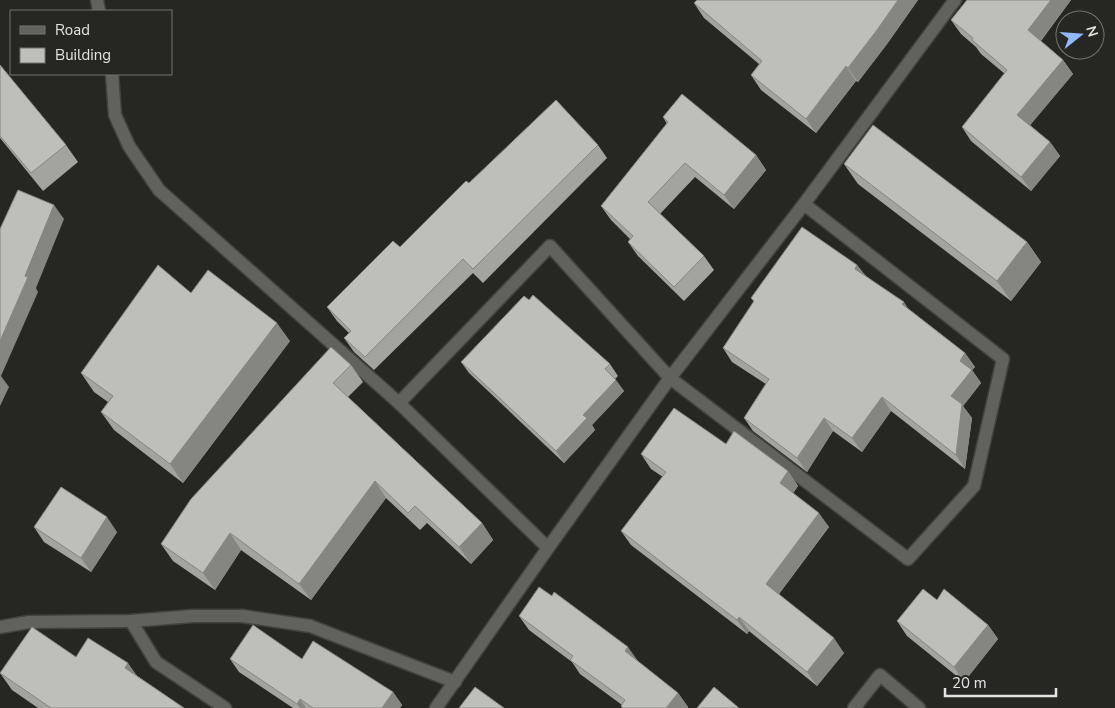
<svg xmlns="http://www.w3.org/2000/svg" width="1115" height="708" font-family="'Nunito Sans',sans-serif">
<rect width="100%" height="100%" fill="#262723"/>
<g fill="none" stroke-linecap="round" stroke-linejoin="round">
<g stroke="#42433f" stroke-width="15">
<g id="minor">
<path d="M97,0L99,11"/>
<path d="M112,74L115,115L129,146L159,190L399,403"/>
<path d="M548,548L399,403L550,246L670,378L908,559L974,486L1003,359L804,204"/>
<path d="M131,621L156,662L225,708"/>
<path d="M0,627L29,622L131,621L193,616H242L310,626L455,682"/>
<path d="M854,708L880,675L919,708"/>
</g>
</g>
<g stroke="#42433f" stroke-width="15">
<path id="tertiary" d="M436,708L548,548L670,378L804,204L955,0"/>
</g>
<use href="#minor" stroke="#61625d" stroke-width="12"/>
<use href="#tertiary" stroke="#61625d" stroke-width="12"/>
</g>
<g fill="#a3a49f">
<path d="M697,0H918L887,44L858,82L856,81L816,133L761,90L751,75L759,64L704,18L694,3Z"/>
<path d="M967,0H1071L1041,41L1063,60L1073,74L1030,125L1050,142L1060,156L1031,191L971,141L962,127L1005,74L981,54L976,47L961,34L951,20Z"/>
<path d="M0,65L66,145L78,162L43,191L0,138Z"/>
<path d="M663,117L756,155L766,170L734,209L695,177L660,214L704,256L714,270L684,301L638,256L628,242L630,239L611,220L601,206L667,124Z"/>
<path d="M598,145L607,158L483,283L473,273L374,370L354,352L344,338L349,333L337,321L327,307L400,247L469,183Z"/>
<path d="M844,164L1027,242L1041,262L1011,301L858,184Z"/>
<path d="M857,265L865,275L965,353L975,367L972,370L981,383L963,406L972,418L965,469L891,411L862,452L833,431L807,472L753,431L744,418L766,384L732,362L723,348L754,302L751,298Z"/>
<path d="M191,293L290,341L183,483L114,430L101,412L108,402L94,392L81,373Z"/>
<path d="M461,362L610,364L618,376L615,379L624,391L592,425L595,430L564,463L469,373Z"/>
<path d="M351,365L363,382L348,397L482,523L493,540L471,564L427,523L420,530L386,498L311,600L241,550L215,590L173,561L161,544Z"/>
<path d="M726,444L788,471L798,486L793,493L829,527L779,594L844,653L817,686L749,631L747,634L631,545L621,531L663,477L651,469L641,454Z"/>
<path d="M34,527L117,532L91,572L44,542Z"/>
<path d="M937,600L988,625L998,639L964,682L907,636L897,621Z"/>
<path d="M519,616L638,661L678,693L688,707V708H622L621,706L622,705L580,674L572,662L529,630Z"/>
<path d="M76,657L136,675L184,708H38L12,690L0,673Z"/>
<path d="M230,659H302L393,692L402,705L400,708H293L239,672Z"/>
</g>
<g fill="#858682">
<path d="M898,0H918L887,44L858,82L848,68Z"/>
<path d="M1051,0H1071L1038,44L1028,30Z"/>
<path d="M1063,60L1073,74L1027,129L1017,115Z"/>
<path d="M846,66L856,81L816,133L806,119Z"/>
<path d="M1050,142L1060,156L1031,191L1021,177Z"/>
<path d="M756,155L766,170L734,209L724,195Z"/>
<path d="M54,205L64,219L36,288L38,292L1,376L9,387L0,406V341L25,276Z"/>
<path d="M1027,242L1041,262L1011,301L997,281Z"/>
<path d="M857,265L867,278L855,269Z"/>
<path d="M904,302L913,316L902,304Z"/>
<path d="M277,323L290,341L183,483L170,464Z"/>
<path d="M965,353L975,367L972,370L981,383L963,406L972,418L965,469L956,455L951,396L960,361Z"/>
<path d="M616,380L624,391L592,425L595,430L564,463L556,451L583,415Z"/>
<path d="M882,397L891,411L862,452L852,438Z"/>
<path d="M824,418L833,431L807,472L797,458Z"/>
<path d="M788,471L798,486L790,498L780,483Z"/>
<path d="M375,481L386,498L311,600L299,584Z"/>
<path d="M819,513L829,527L776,598L766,584Z"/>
<path d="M107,517L117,532L91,572L81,558Z"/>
<path d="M482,523L493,540L471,564L459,547Z"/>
<path d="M230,533L241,550L215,590L203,573Z"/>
<path d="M739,617L749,631L747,634L737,620Z"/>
<path d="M988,625L998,639L964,682L954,667Z"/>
<path d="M834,638L844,653L817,686L807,672Z"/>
<path d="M628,647L638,661L635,666L625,651Z"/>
<path d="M128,663L140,680L125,668Z"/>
<path d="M393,692L402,705L400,708H382Z"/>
<path d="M678,693L688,707V708H666Z"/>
<path d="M300,699L306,708H300L297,704Z"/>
</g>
<g fill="#bebfb9" stroke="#858682">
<path d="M697,0H898L877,30L848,68L846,66L806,119L751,75L762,61L694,3Z"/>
<path d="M967,0H1051L1028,30L1063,60L1017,115L1050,142L1021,177L962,127L1007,70L972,40L973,38L951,20Z"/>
<path d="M0,65L66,145L31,173L0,136Z"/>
<path d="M682,94L756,155L724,195L685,163L648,202L704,256L674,287L628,242L633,236L601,206L668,122L663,117Z"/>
<path d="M556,100L598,145L473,269L463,259L365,357L344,338L351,331L327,307L393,241L400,247L466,181L469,183Z"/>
<path d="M873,125L1027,242L997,281L844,164Z"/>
<path d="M18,190L54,205L25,276L28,277L0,341V229Z"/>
<path d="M802,227L857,265L855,269L904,302L902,304L965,353L960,361L972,370L951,396L962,404L956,455L882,397L852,438L824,418L797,458L744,418L769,379L723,348L754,301L751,298Z"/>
<path d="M158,265L191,293L208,270L277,323L170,464L101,412L113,396L81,373Z"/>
<path d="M533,295L610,364L605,369L616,380L583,415L587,418L556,451L461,362L524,296L529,300Z"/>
<path d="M331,347L351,365L333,383L482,523L459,547L415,506L408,513L375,481L299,584L230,533L203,573L161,544L191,499Z"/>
<path d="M674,408L726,444L734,431L788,471L780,483L819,513L766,584L834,638L807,672L739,617L737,620L621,531L666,472L641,454Z"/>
<path d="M61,487L107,517L81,558L34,527Z"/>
<path d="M539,587L552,596L554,592L628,647L625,651L678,693L666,708H623L621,706L625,700L570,660L573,656L519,616Z"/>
<path d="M923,589L937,600L944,589L988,625L954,667L897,621Z"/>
<path d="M253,625L302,659L313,641L393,692L382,708H313L300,699L297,704L230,659Z"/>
<path d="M32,627L76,657L88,638L128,663L125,668L184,708H51L0,673Z"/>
<path d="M475,687L504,708H459Z"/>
<path d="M714,687L739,708H697Z"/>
</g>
<rect x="10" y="10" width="162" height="65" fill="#262723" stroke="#72736f"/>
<rect x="20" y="26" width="25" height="8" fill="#61625d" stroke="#72736f"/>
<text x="55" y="35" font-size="15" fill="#e4e4e2">Road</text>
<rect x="20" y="48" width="25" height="15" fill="#bebfb9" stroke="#72736f"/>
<text x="55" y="60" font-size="15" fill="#e4e4e2">Building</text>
<g transform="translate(1080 35) rotate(73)"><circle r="24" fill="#262723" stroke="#72736f"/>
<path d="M0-4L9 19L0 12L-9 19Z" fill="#91b8fd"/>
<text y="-8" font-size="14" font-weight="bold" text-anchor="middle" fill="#e4e4e2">N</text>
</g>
<path d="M945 688v8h111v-8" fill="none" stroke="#e4e4e2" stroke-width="2.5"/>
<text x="952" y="688" font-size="15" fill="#e4e4e2" stroke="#262723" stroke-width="4" paint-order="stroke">20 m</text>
</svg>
